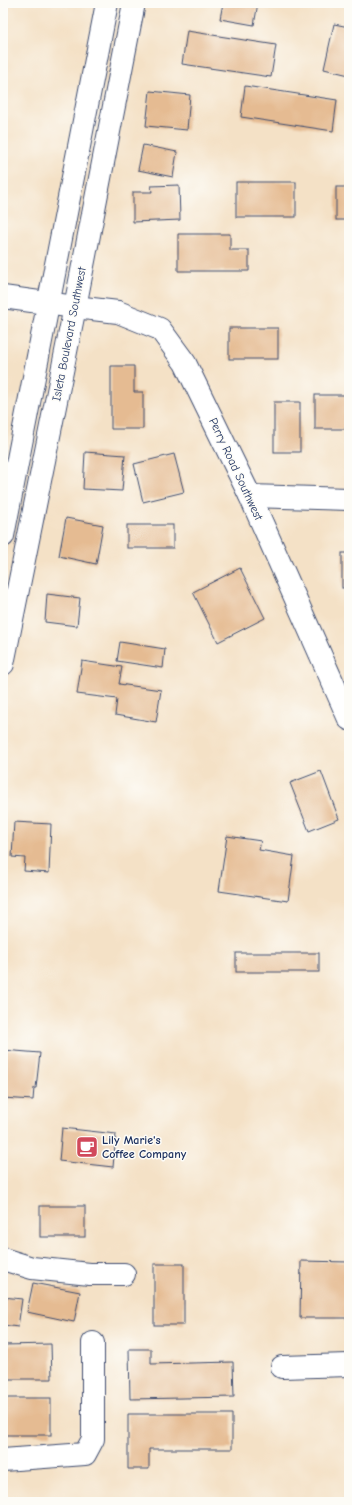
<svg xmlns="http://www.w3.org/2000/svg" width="352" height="1505" font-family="'Comic Neue',sans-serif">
<rect width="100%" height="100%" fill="#fdfcf7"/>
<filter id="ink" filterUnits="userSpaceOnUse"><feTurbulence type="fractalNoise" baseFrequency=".025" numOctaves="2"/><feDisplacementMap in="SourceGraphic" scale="8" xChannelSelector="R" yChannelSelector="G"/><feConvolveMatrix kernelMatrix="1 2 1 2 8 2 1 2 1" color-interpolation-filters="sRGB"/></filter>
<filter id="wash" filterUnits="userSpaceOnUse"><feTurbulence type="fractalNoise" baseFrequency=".012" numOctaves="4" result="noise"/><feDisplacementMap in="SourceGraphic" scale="16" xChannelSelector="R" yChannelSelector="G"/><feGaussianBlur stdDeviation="0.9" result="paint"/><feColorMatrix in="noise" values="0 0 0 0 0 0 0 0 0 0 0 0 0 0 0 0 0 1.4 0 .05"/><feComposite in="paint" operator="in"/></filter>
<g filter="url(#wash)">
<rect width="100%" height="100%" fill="#f4e1c6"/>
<g id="blocks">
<g fill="#e5bb92">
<path d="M223,3H258L254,25L220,19Z"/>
<path d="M334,24L349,27V75L324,69Z"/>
<path d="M187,31L276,45L271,77L182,64Z"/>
<path d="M245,86L337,100L333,131L241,117Z"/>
<path d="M150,91L190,95L187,130L146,126Z"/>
<path d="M143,145L177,152L173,177L138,170Z"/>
<rect x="236" y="182" width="60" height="35"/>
<path d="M179,185L180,220L133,222V192H152L151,186Z"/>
<rect x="336" y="187" width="13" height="33"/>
<path d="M178,234H230V250H249V271H178Z"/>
<rect x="229" y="328" width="49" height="31"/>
<path d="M111,366H134V392H143V429H111Z"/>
<rect x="315" y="395" width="34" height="34"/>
<rect x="274" y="402" width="26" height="50"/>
<path d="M85,452L125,455L122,491L83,489Z"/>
<path d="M174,454L184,492L143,502L134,464Z"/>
<path d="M66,518L103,525L96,564L59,556Z"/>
<rect x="127" y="525" width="46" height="23"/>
<rect x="342" y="553" width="7" height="35"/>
<path d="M240,568L265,618L218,642L193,592Z"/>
<path d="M47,594L80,598L77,626L45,622Z"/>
<path d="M120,642L165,649L163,668L117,661Z"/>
<path d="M82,661L122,667L119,684L161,690L156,722L115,715L117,699L77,694Z"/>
<path d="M321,771L339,819L309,831L290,783Z"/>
<path d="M14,822L51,824L49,873L24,871L25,858L12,857Z"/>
<path d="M227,836L261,841L259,850L294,856L288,901L219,891Z"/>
<rect x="236" y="953" width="83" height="19"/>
<path d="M3,1050L40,1053L36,1088H34L33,1100L3,1098Z"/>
<path d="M62,1128L116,1134L113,1167L59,1161Z"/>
<rect x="40" y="1206" width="45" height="31"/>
<path d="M301,1261L349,1262V1318H300Z"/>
<rect x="154" y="1264" width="30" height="61"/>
<path d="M33,1283L80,1292L74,1322L27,1312Z"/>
<path d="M3,1297L22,1299L18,1327L3,1325Z"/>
<path d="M51,1344L52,1379H3V1345Z"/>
<path d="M129,1349H151V1364L233,1362L234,1397L130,1399Z"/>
<rect x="3" y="1398" width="48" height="37"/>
<path d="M128,1414H232V1449H149V1469H128Z"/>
</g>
</g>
</g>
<g filter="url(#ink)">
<use href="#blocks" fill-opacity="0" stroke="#3c4a6e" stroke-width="1"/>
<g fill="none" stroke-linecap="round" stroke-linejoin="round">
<g stroke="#3c4a6e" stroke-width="24">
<g id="minor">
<path d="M3,297L75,307L118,312L160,329L185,363L250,496L349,719"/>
<path d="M250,496L349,499"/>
<path d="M3,1259L32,1268L90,1274H124"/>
<path d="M282,1367L349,1365"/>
<path d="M3,1460L85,1454L93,1439V1343"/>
</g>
</g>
<g stroke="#3c4a6e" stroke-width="24">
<g id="major">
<path d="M3,536L107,3"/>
<path d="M3,664L75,307L134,3"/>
</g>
</g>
<use href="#minor" stroke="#fff" stroke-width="22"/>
<use href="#major" stroke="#fff" stroke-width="22"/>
</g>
</g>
<defs>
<g id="cafe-square" transform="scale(1.15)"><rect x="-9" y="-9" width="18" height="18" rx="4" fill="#d1495b" stroke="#fdfcf7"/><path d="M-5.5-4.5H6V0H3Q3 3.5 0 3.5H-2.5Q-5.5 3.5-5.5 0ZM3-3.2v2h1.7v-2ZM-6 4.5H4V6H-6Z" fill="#fff"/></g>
</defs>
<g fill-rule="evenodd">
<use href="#cafe-square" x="87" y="1147"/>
</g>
<g text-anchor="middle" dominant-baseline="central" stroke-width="3" stroke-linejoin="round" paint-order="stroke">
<g font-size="12" fill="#1b2f5e" stroke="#fdfcf7">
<text transform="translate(69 334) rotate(-79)">Isleta Boulevard Southwest</text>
<text transform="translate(236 469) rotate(65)">Perry Road Southwest</text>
</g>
<g font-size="12" font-weight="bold" fill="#1b2f5e" stroke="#fdfcf7" text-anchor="start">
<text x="102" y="1140">Lily Marie's<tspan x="102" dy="14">Coffee Company</tspan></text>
</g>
</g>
<rect width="352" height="1505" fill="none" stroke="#fdfcf7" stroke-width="16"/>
</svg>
